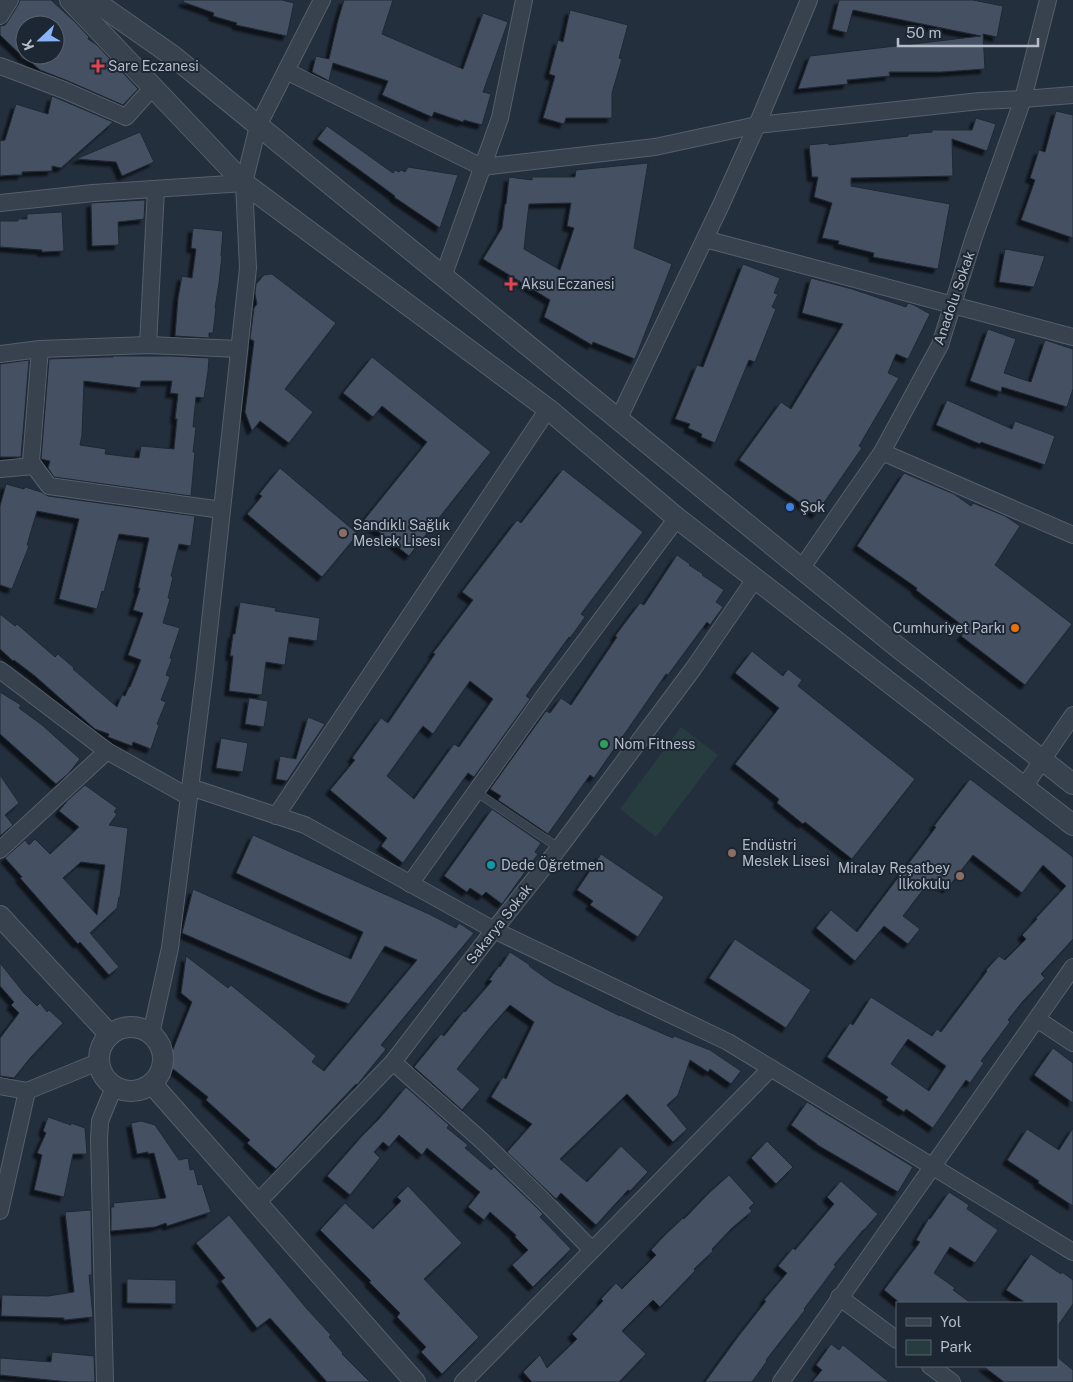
<svg xmlns="http://www.w3.org/2000/svg" width="1073" height="1382" font-family="'Public Sans',sans-serif">
<defs>
<filter id="shadow"><feDropShadow dx="-4.5" dy="4.5" stdDeviation="1" flood-color="#0009"/></filter>
</defs>
<rect width="100%" height="100%" fill="#242f3e"/>
<path fill="#263c3f" d="M681,727L718,755L656,837L620,809Z"/>
<g fill="#455162" stroke="#1f2835" fill-rule="evenodd" filter="url(#shadow)">
<path d="M20,0H51L75,22L89,37L88,39L97,45L138,89L123,105L68,81L40,70L25,57V59L0,35V26L5,25L8,21L18,5ZM25,25H55V55H25Z"/>
<path d="M184,0H282L294,3L287,36L236,25L237,23L213,16L214,13L183,2Z"/>
<path d="M344,0H393L382,34L463,69L483,13L508,22L483,92L491,94L482,125L464,120L463,122L434,112L432,117L382,95L388,81L333,63L329,81L312,72L316,56L329,59L338,20Z"/>
<path d="M839,0H973L1003,6L997,37L983,34L985,69L941,72H889L890,76L847,80L848,84L798,89L810,56L981,36L853,10L847,33L832,29Z"/>
<path d="M570,10L628,25L619,58L622,59L612,93V118H566L564,124L543,118L555,76L549,74L558,40L563,42Z"/>
<path d="M52,96L113,122L61,168L52,166V171L22,172V175H14L0,176V141L5,140L16,104L48,114Z"/>
<path d="M1056,111L1073,115V238L1021,220L1035,180L1030,178L1039,150L1045,152Z"/>
<path d="M976,118L996,124L987,151L952,139L953,176L851,178V186L950,204L938,269L873,257L874,253L838,244L839,241L822,238L832,203L814,197L818,177H812L809,145L828,143L829,145L908,136V134L932,132V130H972Z"/>
<path d="M327,126L393,173L395,170L399,172L401,170L405,172L408,167L458,175L440,228L394,197L395,196L317,139Z"/>
<path d="M140,132L154,162L122,176L116,162L76,159Z"/>
<path d="M648,163L634,248L672,264L635,359L593,342L592,345L544,317L550,300L483,259L502,228L505,204H506L509,177L532,180V177H575L576,170ZM571,203L567,226L574,228L560,270L524,249L529,204Z"/>
<path d="M145,200L144,219L118,222L119,245L92,246L91,203Z"/>
<path d="M62,212L64,251L42,252V250L0,247V221H18V219H27V214Z"/>
<path d="M193,228L223,231L221,256H222L219,283L215,308H216L213,333H209V338L175,336L178,298L182,276L192,278L196,249L191,248Z"/>
<path d="M1005,249L1045,256L1034,287L999,282Z"/>
<path d="M743,264L780,278L774,293L778,294L772,307L776,309L755,362L749,360L715,443L701,437L702,434L688,428L690,424L675,419L697,365L703,367Z"/>
<path d="M272,274L336,323L285,389L313,412L289,443L260,421L252,431L245,412L254,341L250,339L254,308L257,304L255,294L256,284L264,275Z"/>
<path d="M811,278L852,289L906,307L908,303L914,305L930,314L908,359L896,354L888,373L899,378L859,446L862,448L816,514L739,460L781,402L791,409L843,324L802,313Z"/>
<path d="M988,329L1016,339L1004,373L1031,382L1045,340L1073,349V389L1067,407L1002,387L1001,392L970,381Z"/>
<path d="M113,356H171L209,358L208,371L204,398L196,397L193,427H196L193,452H195L191,496L54,477L48,468L50,461L41,459L49,359L106,357H113ZM84,381L140,388L141,381H172L170,393L178,394L175,419H177L174,449L141,446L139,458L105,454L106,449L80,445L82,435Z"/>
<path d="M372,357L491,452L409,556L364,520L427,442L382,406L373,417L343,393Z"/>
<path d="M29,360L21,457H0V364Z"/>
<path d="M947,400L1012,429L1015,421L1055,436L1045,465L981,442L980,444L936,425Z"/>
<path d="M280,468L358,534L322,577L247,514L262,496L259,494Z"/>
<path d="M563,469L643,532L581,614L585,617L570,638L569,637L526,696L530,699L474,777L468,773L403,863L381,846L387,838L330,790L355,760L352,758L381,718L388,723L435,654L433,653L473,600L462,592L517,520L521,523ZM470,681L493,699L459,747L454,744L414,799L387,776L423,726L433,734Z"/>
<path d="M904,473L954,494L971,506L973,503L1005,516L1020,526L995,565L1072,624L1025,685L961,636L967,629L916,590L917,588L857,546Z"/>
<path d="M6,484L24,489L25,487L41,492L48,496L195,516L191,546L179,544L171,576L173,577L168,598L170,599L163,623L180,628L170,658L172,659L166,675L170,677L161,700L166,702L157,724L159,725L151,749L133,742L132,746L108,737L109,734L95,729L35,676L14,660L13,661L0,649V614L15,626L17,624L55,657L58,654L74,668L73,669L117,707L122,695L125,696L129,687H130L141,660L128,655L143,613L133,610L140,588H138L149,538L119,534L104,592L102,591L97,609L59,599L79,519L37,511L27,545L29,546L12,589L0,585V506Z"/>
<path d="M677,555L690,564L689,565L703,574L702,575L724,590L716,602L723,607L710,625L707,622L668,675L666,674L594,778L590,775L548,834L498,800L501,796L490,789L546,711L550,713L561,698L571,705L617,637L615,636L640,603L644,605Z"/>
<path d="M240,602L276,608L275,611L320,618L317,641L289,637L285,665L266,662L262,695L229,691L233,656H230L233,634H235Z"/>
<path d="M752,651L783,676L788,669L802,680L798,686L915,779L852,859L805,822L803,824L777,803L779,799L735,764L779,708L735,673Z"/>
<path d="M0,692L21,705L19,708L42,725L80,759L68,774L56,784L0,734Z"/>
<path d="M249,698L268,701L264,727L245,724Z"/>
<path d="M308,717L325,724L287,781L276,779L280,756L296,759Z"/>
<path d="M221,738L248,743L243,772L216,768Z"/>
<path d="M0,775L19,803L5,815L13,825L0,836Z"/>
<path d="M970,779L1073,857V939L1041,974L1045,978L1023,1001L1008,1020L1010,1022L981,1061L984,1063L970,1083L966,1080L933,1128L906,1109L904,1112L886,1100L888,1097L827,1057L850,1023L853,1025L871,997L932,1036L937,1029L941,1032L987,971L986,970L999,956L1005,960L1026,939L1022,935L1037,919L1036,918L1066,886L1043,865L1022,893L973,855L947,889L932,878L903,916L920,929L908,944L884,926L855,961L816,928L831,910L857,932L936,827L934,826ZM908,1039L946,1066L929,1091L891,1064Z"/>
<path d="M85,785L117,808L114,812L117,814L109,825L128,828L120,897H119L117,908L90,933L119,967L109,975L80,942L78,944L20,878L22,877L5,858L25,840L29,845L35,839L50,854L79,827L59,811L68,800ZM81,862L105,865L97,915L63,878Z"/>
<path d="M492,809L541,843L535,852L538,854L502,904L486,892L482,896L470,888L467,892L444,876Z"/>
<path d="M253,835L429,914L456,928L459,923L474,933L381,1045L386,1049L357,1085L356,1084L276,1169L247,1143L250,1140L206,1100L208,1097L167,1064L192,1002L181,993L186,956L228,988L231,985L286,1030L316,1056L312,1062L324,1071L417,960L385,946L349,1004L322,994L182,933L193,889L351,959L363,932L236,873Z"/>
<path d="M601,854L664,897L638,937L590,905L593,901L577,890Z"/>
<path d="M735,939L811,990L786,1028L709,978Z"/>
<path d="M510,952L530,965L529,966L553,983L620,1016V1015L673,1038L674,1036L710,1050L741,1071L731,1084L710,1069L708,1072L690,1060L678,1095L667,1105L687,1129L673,1142L627,1094L560,1159L587,1182L621,1146L648,1172L630,1191L628,1190L596,1225L561,1193L556,1199L507,1152L532,1124L491,1097L503,1077L506,1079L534,1022L510,1005L488,1030L457,1069L480,1089L462,1110L414,1067L441,1034L444,1036L464,1011L465,1012L492,981L489,980L499,966L500,967Z"/>
<path d="M0,963L24,993L37,1006L40,1003L47,1012L49,1010L63,1023L31,1057L14,1078L0,1076V1038L19,1013L11,1005L14,1002L0,986Z"/>
<path d="M1053,1048L1073,1063V1103L1034,1075Z"/>
<path d="M406,1087L449,1125L447,1128L468,1145L465,1148L491,1170L494,1167L536,1207L543,1214L540,1217L571,1249L533,1287L512,1265L528,1250L515,1237L516,1235L490,1212L484,1220L468,1207L480,1192L427,1148L422,1155L399,1135L389,1147L383,1142L374,1152L380,1158L350,1195L327,1176L362,1136L379,1119Z"/>
<path d="M807,1102L913,1167L898,1192L816,1144H817L791,1125Z"/>
<path d="M48,1117L71,1125V1123L85,1128L87,1154H73L64,1197L34,1190L42,1155L37,1153L46,1133L43,1131Z"/>
<path d="M141,1121L155,1125L179,1160L188,1158L190,1170L194,1169L198,1185L202,1184L211,1212L167,1226L166,1223L155,1227L111,1231V1207H114L113,1203L166,1198L154,1153L148,1154V1152L137,1154L131,1123Z"/>
<path d="M1073,1128V1206L1038,1183L1039,1181L1007,1160L1027,1129L1059,1150Z"/>
<path d="M767,1141L793,1167L776,1184L751,1158Z"/>
<path d="M729,1175L754,1203L749,1208L752,1211L732,1228L712,1249L713,1251L694,1269L695,1271L660,1307L653,1300L622,1331L646,1354L619,1382H532L523,1372L540,1355L547,1368L577,1339L572,1334L603,1301L601,1299L616,1283L622,1289L656,1255L651,1250L664,1236L683,1218L684,1219L709,1193Z"/>
<path d="M841,1181L878,1214L864,1230H863L834,1265L836,1266L804,1309L805,1310L766,1360L767,1361L752,1382H705L737,1338L766,1301L764,1300L787,1273L778,1266L793,1248L795,1250L834,1204L827,1197Z"/>
<path d="M408,1186L462,1243L424,1279L479,1337L442,1374L421,1352L426,1347L397,1317L400,1313L369,1282L371,1281L320,1230L345,1203L373,1229L401,1201L397,1197Z"/>
<path d="M949,1192L969,1205L967,1209L998,1230L975,1263L950,1247L934,1273L955,1288L953,1290L971,1303H900L884,1290L920,1242L916,1240L929,1218L930,1219Z"/>
<path d="M91,1210L92,1275H89L93,1317L64,1320V1318L1,1316L2,1295L48,1296L74,1292L65,1212Z"/>
<path d="M229,1215L307,1309L331,1335L329,1337L343,1353L342,1354L370,1382H327L270,1318L257,1328L221,1281L225,1278L196,1243Z"/>
<path d="M1031,1254L1061,1274L1062,1272L1073,1280V1304L1057,1327V1303H1026L1006,1290Z"/>
<path d="M127,1279L176,1280V1304L127,1303Z"/>
<path d="M831,1344L839,1350L843,1345L889,1382H812L822,1370L816,1365Z"/>
<path d="M52,1352L94,1356L95,1382H69L0,1375V1358L51,1362Z"/>
<path d="M1057,1357L1073,1370V1382H1004L983,1366H1057Z"/>
</g>
<g fill="none" stroke-linecap="round" stroke-linejoin="round">
<g stroke="#565f6c" stroke-width="9">
<path id="service" d="M476,792L559,848"/>
</g>
<g stroke="#565f6c" stroke-width="18">
<g id="minor">
<path d="M0,16L10,0"/>
<path d="M0,66L64,90L126,117L153,87"/>
<path d="M286,71L482,167L655,147L757,125L980,101L1023,99L1073,95"/>
<path d="M0,203L93,193L244,183"/>
<path d="M705,239L1073,337"/>
<path d="M443,277L500,118L524,0"/>
<path d="M148,345L156,189"/>
<path d="M40,349L31,462L49,486L222,510"/>
<path d="M0,354L40,349L148,345L239,349"/>
<path d="M618,420L720,207L757,125L809,0"/>
<path d="M882,452L1073,535"/>
<path d="M0,469L34,466"/>
<path d="M801,569L882,452L940,345L974,237L1023,99L1048,0"/>
<path d="M0,670L107,751L189,797"/>
<path d="M190,787L305,825L494,930L728,1042L1073,1252"/>
<path d="M1024,787L1073,715"/>
<path d="M276,816L548,409"/>
<path d="M0,850L107,751"/>
<path d="M410,884L547,692L677,518"/>
<path d="M1037,1019L1073,1043"/>
<path d="M151,1034L170,948L204,677L222,510L248,268L244,183L258,126L322,0"/>
<path d="M393,1062L481,1140L543,1200L592,1250"/>
<path d="M0,1086L27,1091L98,1062"/>
<path d="M257,1203L393,1062L494,930L559,848L693,669L755,579"/>
<path d="M0,1211L27,1091"/>
<path d="M839,1297L897,1340"/>
<path d="M930,1366L952,1382"/>
<path d="M105,1382L99,1140L100,1121L114,1087"/>
<path d="M463,1382L771,1068"/>
<path d="M781,1382L1073,967"/>
</g>
</g>
<g stroke="#565f6c" stroke-width="22">
<g id="tertiary">
<path d="M70,0L244,183L548,409L677,518L1073,825"/>
<path d="M93,0L173,56L895,645L1073,784"/>
<path d="M0,916L110,1035"/>
<circle cx="131" cy="1059" r="32"/>
<path d="M152,1084L415,1382"/>
</g>
</g>
<use href="#service" stroke="#38414e" stroke-width="8"/>
<use href="#minor" stroke="#38414e" stroke-width="16"/>
<use href="#tertiary" stroke="#38414e" stroke-width="20"/>
</g>
<g fill="#e0444e" stroke="#1d2633" stroke-width="2">
<path d="M95.5 58.5h5v5h5v5h-5v5h-5v-5h-5v-5h5z"/>
<path d="M508.5 276.5h5v5h5v5h-5v5h-5v-5h-5v-5h5z"/>
</g>
<circle fill="#3f7fe0" stroke="#1d2633" stroke-width="2" cx="790" cy="507" r="5"/>
<g fill="#8d6e63" stroke="#1d2633" stroke-width="2">
<circle cx="343" cy="533" r="5"/>
<circle cx="732" cy="853" r="5"/>
<circle cx="960" cy="876" r="5"/>
</g>
<circle fill="#e8710a" stroke="#1d2633" stroke-width="2" cx="1015" cy="628" r="5"/>
<circle fill="#2e9e5b" stroke="#1d2633" stroke-width="2" cx="604" cy="744" r="5"/>
<circle fill="#0f9aa8" stroke="#1d2633" stroke-width="2" cx="491" cy="865" r="5"/>
<g text-anchor="middle" dominant-baseline="central" stroke-width="4" stroke-linejoin="round" paint-order="stroke">
<g font-size="14" fill="#b4bcc9" stroke="#1d2633" text-anchor="start">
<text x="108" y="66">Sare Eczanesi</text>
<text x="521" y="284">Aksu Eczanesi</text>
<text x="800" y="507">Şok</text>
<text x="353" y="525">Sandıklı Sağlık<tspan x="353" dy="16">Meslek Lisesi</tspan></text>
<text x="1005" y="628" text-anchor="end">Cumhuriyet Parkı</text>
<text x="614" y="744">Nom Fitness</text>
<text x="742" y="845">Endüstri<tspan x="742" dy="16">Meslek Lisesi</tspan></text>
<text x="501" y="865">Dede Öğretmen</text>
<text x="950" y="868" text-anchor="end">Miralay Reşatbey<tspan x="950" dy="16">İlkokulu</tspan></text>
</g>
<g font-size="14" fill="#b4bcc9" stroke="#1d2633">
<text transform="translate(954 298) rotate(-71)">Anadolu Sokak</text>
<text transform="translate(499 924) rotate(-52)">Sakarya Sokak</text>
</g>
</g>
<rect x="896" y="1302" width="162" height="65" fill="#1d2633" stroke="#59626f"/>
<rect x="906" y="1318" width="25" height="8" fill="#38414e" stroke="#59626f"/>
<text x="940" y="1327" font-size="15" fill="#b4bcc9">Yol</text>
<rect x="906" y="1340" width="25" height="15" fill="#263c3f" stroke="#59626f"/>
<text x="940" y="1352" font-size="15" fill="#b4bcc9">Park</text>
<g transform="translate(40 40) rotate(248)"><circle r="24" fill="#1d2633" stroke="#59626f"/>
<path d="M0-4L9 19L0 12L-9 19Z" fill="#8ab4f8"/>
<text y="-8" font-size="14" font-weight="bold" text-anchor="middle" fill="#b4bcc9">K</text>
</g>
<path d="M898 38v8h140v-8" fill="none" stroke="#b4bcc9" stroke-width="2.5"/>
<text x="906" y="38" font-size="15" fill="#b4bcc9" stroke="#1d2633" stroke-width="4" paint-order="stroke">50 m</text>
</svg>
